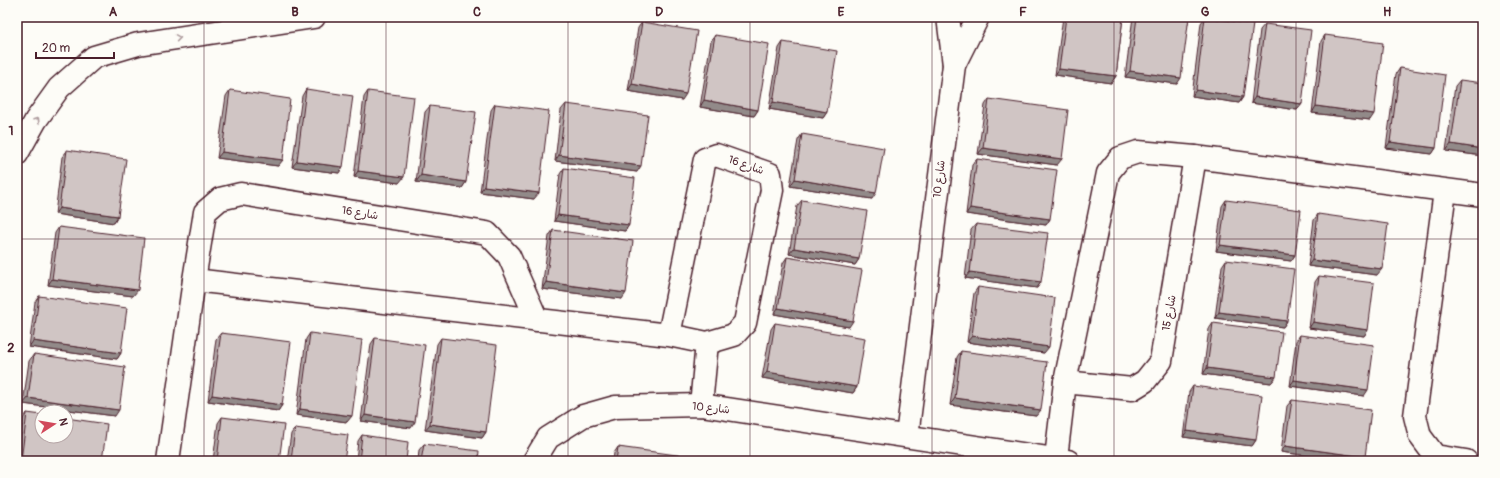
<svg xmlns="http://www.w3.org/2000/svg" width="1500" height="478" font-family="Pangolin,'Playpen Sans Arabic',sans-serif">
<rect width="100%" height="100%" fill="#fdfcf7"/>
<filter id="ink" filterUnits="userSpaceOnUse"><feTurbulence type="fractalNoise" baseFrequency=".025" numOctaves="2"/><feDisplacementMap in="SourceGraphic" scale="8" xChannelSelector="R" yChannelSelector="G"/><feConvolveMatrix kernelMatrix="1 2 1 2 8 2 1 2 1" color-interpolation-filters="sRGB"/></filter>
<g filter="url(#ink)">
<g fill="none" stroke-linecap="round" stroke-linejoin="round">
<g stroke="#4a1f2b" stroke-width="25">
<g id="street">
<path d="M954,65L978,17"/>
<path d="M1445,191L1415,416L1420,436L1435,456L1466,461"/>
<path d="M194,280L669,335L707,343L734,335L745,323L772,190L770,174L716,155L705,159L669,335"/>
<path d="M1065,382L1132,389L1145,381L1161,361L1195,157"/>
<path d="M701,405L707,343"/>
<path d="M907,436L954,65L948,17"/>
<path d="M1056,458L1065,382L1108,173L1120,158L1138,152L1195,157L1483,195"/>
<path d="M168,461L194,280L205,212L220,199L241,194L487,233L509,256L537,320"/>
<path d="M534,461L548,438L583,416L615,407L701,405L1068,461"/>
</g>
</g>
<g stroke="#4a1f2b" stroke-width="25">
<path id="secondary" d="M17,154L36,120L59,88L94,57L138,44L314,17"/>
</g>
<use href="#street" stroke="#fdfcf7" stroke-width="22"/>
<use href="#secondary" stroke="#fdfcf7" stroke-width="22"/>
</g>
<g fill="#b3a9a9" stroke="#4a1f2b">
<path d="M1063,17H1123L1116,76L1111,83L1055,75Z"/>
<path d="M1133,17H1189L1177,84L1125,77Z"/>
<path d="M1205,17L1243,97L1239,103L1192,96L1201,23Z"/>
<path d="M642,22L682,100L628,91L638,28Z"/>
<path d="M1265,24L1302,104L1297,110L1251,103L1260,30Z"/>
<path d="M715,35L758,110L754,116L700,107L711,41Z"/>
<path d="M1325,35L1370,120L1312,113L1321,41Z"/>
<path d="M783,42L827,112L823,118L769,109L779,48Z"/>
<path d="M1400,68L1436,148L1432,154L1386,148L1396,74Z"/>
<path d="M1460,80L1483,156L1446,151L1455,86Z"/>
<path d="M306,89L339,173L292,167L302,96Z"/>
<path d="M230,90L278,166L217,158L226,96Z"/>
<path d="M368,91L399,183L354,177L364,97Z"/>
<path d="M989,99L1057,165L978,154L985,105Z"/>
<path d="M495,104L534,199L480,192L491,110Z"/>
<path d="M566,104L637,172L555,161L561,110Z"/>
<path d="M430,106L466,182L462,188L416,182L425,112Z"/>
<path d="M802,134L872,199L790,186L798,140Z"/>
<path d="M67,151L118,216L114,223L55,214L62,157Z"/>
<path d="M977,159L1050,219L1046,225L966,214L972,165Z"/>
<path d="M564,168L629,225L625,231L554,221L560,174Z"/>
<path d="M802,200L859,259L855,265L789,254L797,206Z"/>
<path d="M1226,200L1295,255L1291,261L1216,251L1222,206Z"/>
<path d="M1318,214L1377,275L1308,266L1314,220Z"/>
<path d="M976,224L1041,282L1037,288L965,278L971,230Z"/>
<path d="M59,227L133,296L48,285L55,233Z"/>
<path d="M553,230L622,299L542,289L549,236Z"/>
<path d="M787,257L849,327L774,314L783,263Z"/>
<path d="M1226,260L1287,321L1283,327L1215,318L1222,266Z"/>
<path d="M1319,276L1368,330L1364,336L1309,328L1315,282Z"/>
<path d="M978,287L1044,353L967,342L974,293Z"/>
<path d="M39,296L121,353L117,359L29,347L35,302Z"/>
<path d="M775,323L857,387L853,393L762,378L771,329Z"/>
<path d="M1213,323L1276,377L1271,383L1203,374L1209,329Z"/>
<path d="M221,333L282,405L278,411L208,401L216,339Z"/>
<path d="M310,333L347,422L296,415L306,339Z"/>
<path d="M1300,335L1364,396L1290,386L1296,341Z"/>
<path d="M375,338L411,428L361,421L371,344Z"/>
<path d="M441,338L486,432L482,438L425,430L437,344Z"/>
<path d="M961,351L1036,416L950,405L957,357Z"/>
<path d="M34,354L115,416L23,404L29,361Z"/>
<path d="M1193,386L1256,440L1252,446L1183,437L1189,392Z"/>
<path d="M1292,400L1365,457L1363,461H1343L1281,452L1287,406Z"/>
<path d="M27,413L102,461H17L23,419Z"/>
<path d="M222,417L279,461H213L218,423Z"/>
<path d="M295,428L344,461H287L291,434Z"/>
<path d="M362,435L406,461H356L358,441Z"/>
<path d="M424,444L478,461H418L419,450Z"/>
<path d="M618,447L683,461H613L614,453Z"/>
<path d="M697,456L734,461H694Z"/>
</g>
<g fill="#928a89" stroke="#4a1f2b">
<path d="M1059,69L1116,76L1111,83L1055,75Z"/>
<path d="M1130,71L1181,78L1177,84L1125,77Z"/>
<path d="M632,84L686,94L682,100L628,91Z"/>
<path d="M1196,90L1243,97L1239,103L1192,96Z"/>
<path d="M1255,97L1302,104L1297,110L1251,103Z"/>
<path d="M704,100L758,110L754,116L700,107Z"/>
<path d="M773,102L827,112L823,118L769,109Z"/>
<path d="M1316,106L1374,114L1370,120L1312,113Z"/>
<path d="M1390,142L1436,148L1432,154L1386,148Z"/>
<path d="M1451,144L1483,149V156L1446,151Z"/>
<path d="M983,148L1062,159L1057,165L978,154Z"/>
<path d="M222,152L283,160L278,166L217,158Z"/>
<path d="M559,155L641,166L637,172L555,161Z"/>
<path d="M297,161L343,167L339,173L292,167Z"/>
<path d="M358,171L404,177L399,183L354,177Z"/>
<path d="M421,175L466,182L462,188L416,182Z"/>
<path d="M795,179L876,193L872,199L790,186Z"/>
<path d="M484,186L539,193L534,199L480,192Z"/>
<path d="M59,208L118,216L114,223L55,214Z"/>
<path d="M970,208L1050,219L1046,225L966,214Z"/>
<path d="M558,215L629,225L625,231L554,221Z"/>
<path d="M1220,245L1295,255L1291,261L1216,251Z"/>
<path d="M794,248L859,259L855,265L789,254Z"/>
<path d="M1312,260L1382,269L1377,275L1308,266Z"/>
<path d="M970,272L1041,282L1037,288L965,278Z"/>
<path d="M52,279L138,290L133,296L48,285Z"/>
<path d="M546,282L626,293L622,299L542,289Z"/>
<path d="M778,308L853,321L849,327L774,314Z"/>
<path d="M1219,312L1287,321L1283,327L1215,318Z"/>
<path d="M1313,322L1368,330L1364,336L1309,328Z"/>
<path d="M972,336L1049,347L1044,353L967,342Z"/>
<path d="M33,341L121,353L117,359L29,347Z"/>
<path d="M1207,368L1276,377L1271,383L1203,374Z"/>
<path d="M767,372L857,387L853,393L762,378Z"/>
<path d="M1294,380L1368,390L1364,396L1290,386Z"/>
<path d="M212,395L282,405L278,411L208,401Z"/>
<path d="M28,398L119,410L115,416L23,404Z"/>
<path d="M955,398L1041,410L1036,416L950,405Z"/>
<path d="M300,409L352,416L347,422L296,415Z"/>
<path d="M365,415L415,422L411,428L361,421Z"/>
<path d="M430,424L486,432L482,438L425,430Z"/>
<path d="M1187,431L1256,440L1252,446L1183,437Z"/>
<path d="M1285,446L1365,457L1363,461H1343L1281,452Z"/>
</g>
<g fill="#d0c5c4" stroke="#4a1f2b">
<path d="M1066,17H1123L1116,76L1059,69Z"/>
<path d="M1137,17H1189L1181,78L1130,71Z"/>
<path d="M1205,17L1253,24L1243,97L1196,90Z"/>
<path d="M642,22L697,31L686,94L632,84Z"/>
<path d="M1265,24L1311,30L1302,104L1255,97Z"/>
<path d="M715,35L769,44L758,110L704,100Z"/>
<path d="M1325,35L1383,43L1374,114L1316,106Z"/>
<path d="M783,42L837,51L827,112L773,102Z"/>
<path d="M1400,68L1445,75L1436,148L1390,142Z"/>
<path d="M1460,80L1483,83V149L1451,144Z"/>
<path d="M306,89L353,96L343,167L297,161Z"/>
<path d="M230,90L290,99L283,160L222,152Z"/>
<path d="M368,91L414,97L404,177L358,171Z"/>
<path d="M989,99L1068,110L1062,159L983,148Z"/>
<path d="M495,104L549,111L539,193L484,186Z"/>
<path d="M566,104L648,115L641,166L559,155Z"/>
<path d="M430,106L476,112L466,182L421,175Z"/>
<path d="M802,134L884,148L876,193L795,179Z"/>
<path d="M67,150L126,159L118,216L59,208Z"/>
<path d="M977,159L1057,170L1050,219L970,208Z"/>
<path d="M564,168L635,178L629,225L558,215Z"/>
<path d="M802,200L867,211L859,259L794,248Z"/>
<path d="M1226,200L1301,210L1295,255L1220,245Z"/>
<path d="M1318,214L1388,224L1382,269L1312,260Z"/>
<path d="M976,224L1048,233L1041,282L970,272Z"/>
<path d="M59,227L144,238L138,290L52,279Z"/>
<path d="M553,230L633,241L626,293L546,282Z"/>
<path d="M787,257L862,270L853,321L778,308Z"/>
<path d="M1226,260L1294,269L1287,321L1219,312Z"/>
<path d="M1319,276L1374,283L1368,330L1313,322Z"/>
<path d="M978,287L1055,298L1049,347L972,336Z"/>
<path d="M39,296L127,308L121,353L33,341Z"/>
<path d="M775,323L865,338L857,387L767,372Z"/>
<path d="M1213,323L1282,332L1276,377L1207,368Z"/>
<path d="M221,333L291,342L282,405L212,395Z"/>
<path d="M310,333L362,340L352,416L300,409Z"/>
<path d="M1300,335L1374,345L1368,390L1294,380Z"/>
<path d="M375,338L425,345L415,422L365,415Z"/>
<path d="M441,338L497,345L486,432L430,424Z"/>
<path d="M961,351L1047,362L1041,410L955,398Z"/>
<path d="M34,354L125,367L119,410L28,398Z"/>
<path d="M1193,386L1262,395L1256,440L1187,431Z"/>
<path d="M1292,400L1371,410L1365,457L1285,446Z"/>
<path d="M27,413L42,415V436H66V418L107,424L102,461H21Z"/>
<path d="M222,417L284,425L279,461H217Z"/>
<path d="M295,428L348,435L344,461H291Z"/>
<path d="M362,435L408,442L406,461H359Z"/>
<path d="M424,444L479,451L478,461H421Z"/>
<path d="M618,447L684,456L683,461H616Z"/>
<path d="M697,456L734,461H697Z"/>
</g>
<defs><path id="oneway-chevron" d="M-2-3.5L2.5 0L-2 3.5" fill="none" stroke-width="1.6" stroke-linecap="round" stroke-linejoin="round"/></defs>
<g stroke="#ac999b">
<use href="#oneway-chevron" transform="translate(178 38) rotate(-9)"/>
<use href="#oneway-chevron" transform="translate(37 120) rotate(-57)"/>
</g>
</g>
<path fill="none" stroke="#4a1f2b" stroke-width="1" stroke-opacity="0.55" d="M204,17V461M386,17V461M568,17V461M750,17V461M932,17V461M1114,17V461M1296,17V461M17,239H1483"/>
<g text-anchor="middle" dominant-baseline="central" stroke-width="3.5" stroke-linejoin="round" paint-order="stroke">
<g font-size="11" fill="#4a1f2b" stroke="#fdfcf7">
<text transform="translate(746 165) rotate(19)">شارع 16</text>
<text transform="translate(939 179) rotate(-83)">شارع 10</text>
<text transform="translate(360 213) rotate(9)">شارع 16</text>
<text transform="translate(1169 313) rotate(-80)">شارع 15</text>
<text transform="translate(711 408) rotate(6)">شارع 10</text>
</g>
</g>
<rect width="1500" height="478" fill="none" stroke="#fdfcf7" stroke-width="44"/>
<g transform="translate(54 424) rotate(78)"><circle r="19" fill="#fdfcf7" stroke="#b5a4a5"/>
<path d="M0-3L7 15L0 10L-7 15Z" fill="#d1495b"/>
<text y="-6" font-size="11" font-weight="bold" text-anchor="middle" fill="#4a1f2b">N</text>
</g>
<path d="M36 52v6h78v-6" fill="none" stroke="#4a1f2b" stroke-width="2"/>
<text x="42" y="52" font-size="12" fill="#4a1f2b" stroke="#fdfcf7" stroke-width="3" paint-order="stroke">20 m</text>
<rect x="22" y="22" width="1456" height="434" fill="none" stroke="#4a1f2b" stroke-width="1.5"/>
<g font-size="13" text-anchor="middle" font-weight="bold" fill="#4a1f2b">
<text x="113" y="16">A</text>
<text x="295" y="16">B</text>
<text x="477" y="16">C</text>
<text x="659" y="16">D</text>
<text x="841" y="16">E</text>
<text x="1023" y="16">F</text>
<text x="1205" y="16">G</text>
<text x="1387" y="16">H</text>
<text x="11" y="135">1</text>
<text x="11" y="352">2</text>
</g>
</svg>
